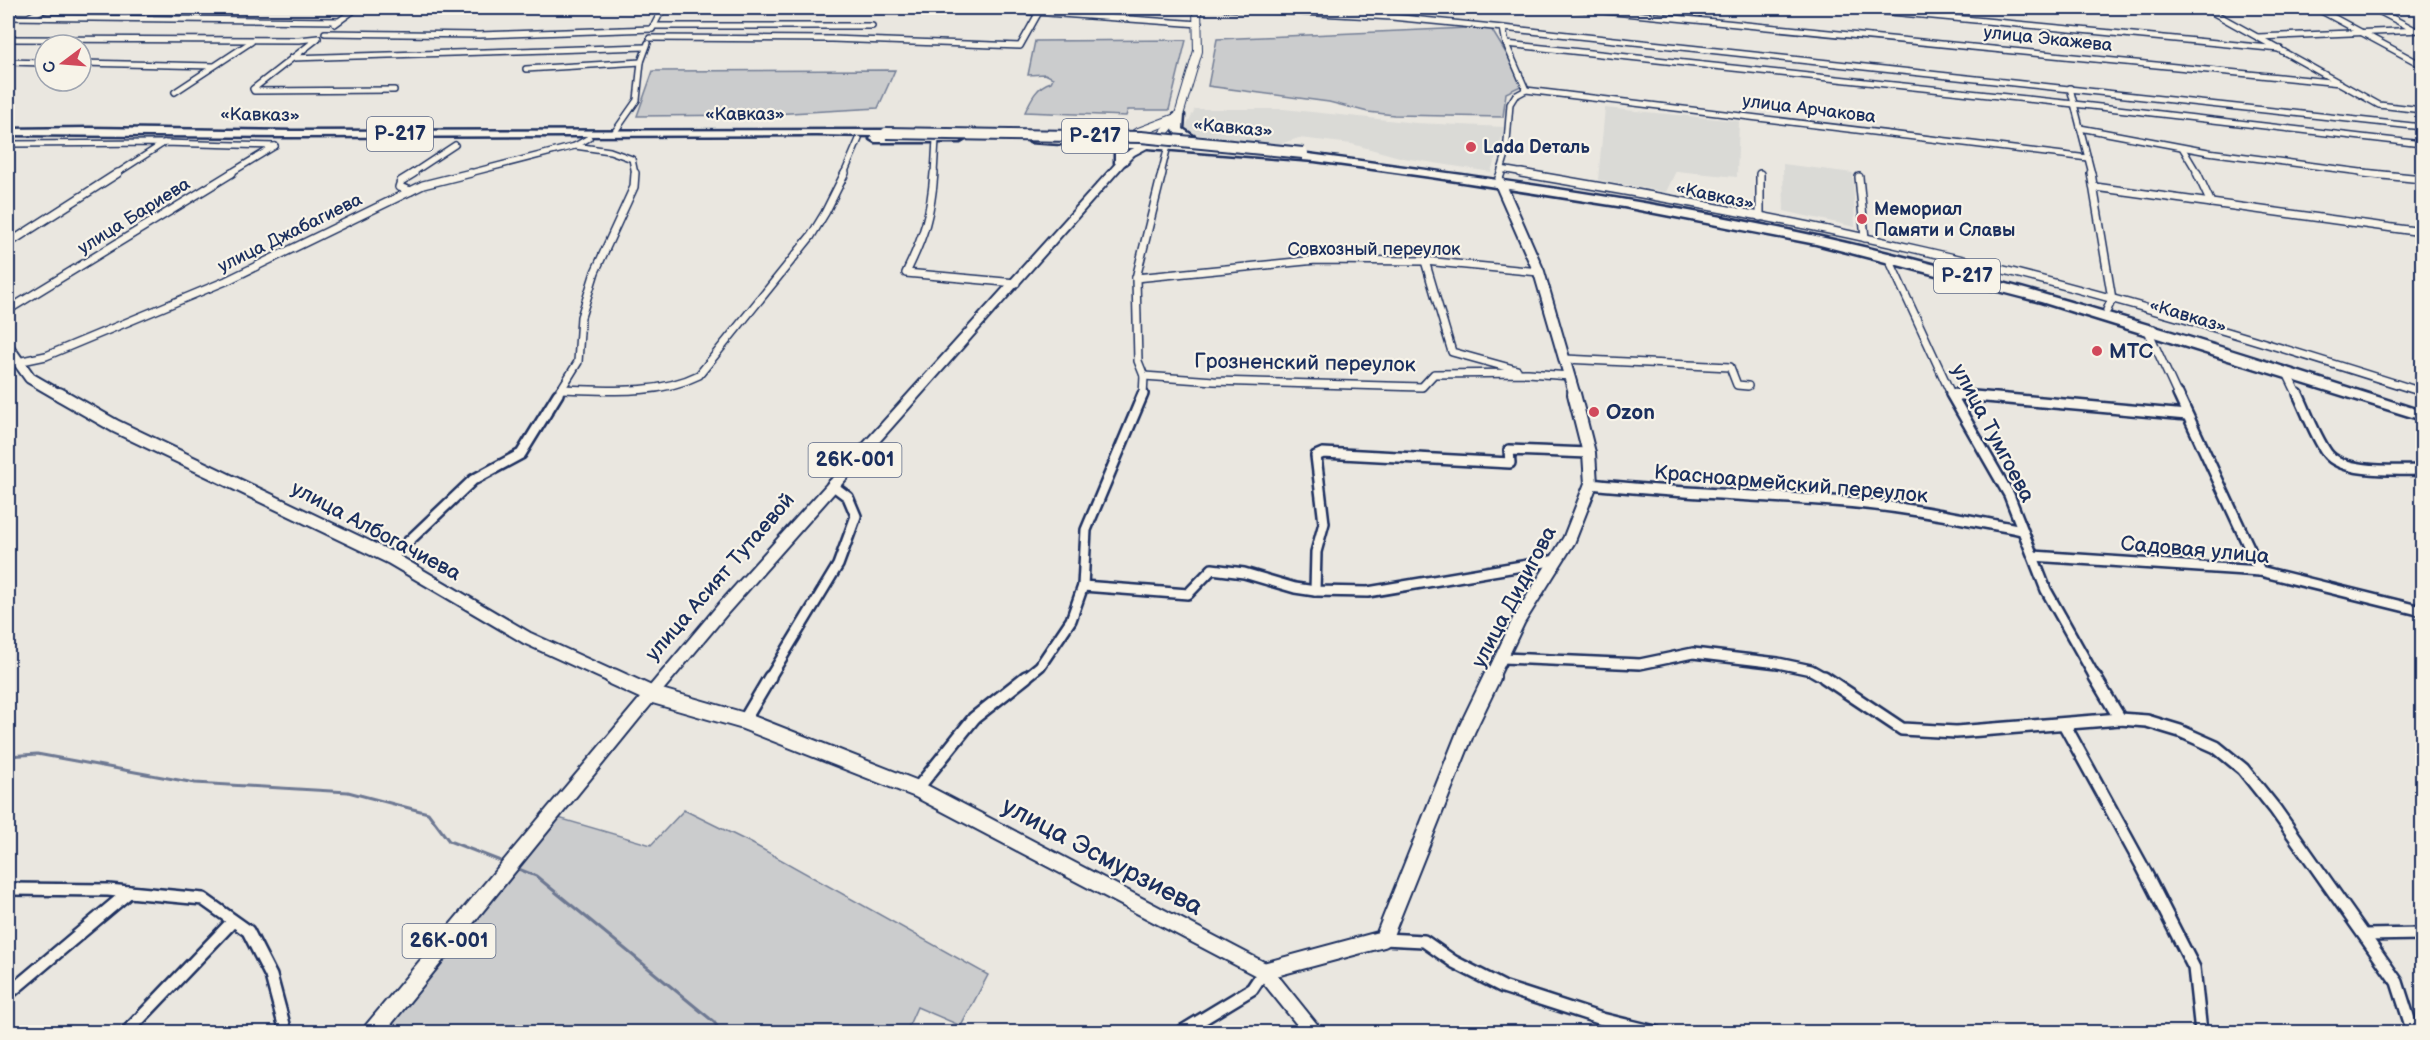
<svg xmlns="http://www.w3.org/2000/svg" width="2430" height="1040" font-family="'Balsamiq Sans',sans-serif">
<rect width="100%" height="100%" fill="#eae7e0"/>
<filter id="ink" filterUnits="userSpaceOnUse"><feTurbulence type="fractalNoise" baseFrequency=".0167" numOctaves="2"/><feDisplacementMap in="SourceGraphic" scale="12" xChannelSelector="R" yChannelSelector="G"/><feConvolveMatrix kernelMatrix="1 2 1 2 8 2 1 2 1" color-interpolation-filters="sRGB"/></filter>
<g filter="url(#ink)">
<g fill="#dadad6">
<path d="M1605,108L1739,121L1737,177L1676,171L1666,192L1598,180Z"/>
<path d="M1195,109H1283L1416,123L1505,127L1491,172L1403,158L1352,144L1299,138L1276,145L1191,134L1184,130Z"/>
<path d="M1783,164L1853,173L1855,227L1784,211Z"/>
</g>
<g fill="#cbcccd" stroke="#737e96" stroke-width="1.5">
<path d="M1490,27L1525,84L1506,93L1503,117L1394,115L1368,112L1329,102L1208,86L1217,39Z"/>
<path d="M1186,40L1169,110H1128L1126,116L1025,112C1031,99 1037,86 1051,82L1053,78L1045,74L1028,75L1035,41Z"/>
<path d="M895,70L878,108L753,115L637,116L653,71Z"/>
<path d="M684,810L751,843L988,975L961,1026L917,1007L906,1032H373L552,816L651,845Z"/>
</g>
<g fill="none" stroke-linecap="round" stroke-linejoin="round">
<g stroke="#6d7892" stroke-width="3">
<path d="M8,756L37,754L195,783L348,792L428,813L449,841L503,862"/>
<path d="M516,868L536,876L714,1022L721,1032"/>
</g>
<g stroke="#1b2f5e" stroke-width="8">
<g id="street-far3">
<path d="M977,8L1199,24"/>
<path d="M1225,8L1392,17L1503,28L2422,127"/>
<path d="M1399,8L1436,11L1450,8"/>
<path d="M1573,8L2340,83"/>
<path d="M1848,8L2280,49"/>
<path d="M2205,8L2379,105L2422,110"/>
<path d="M2316,8L2422,65"/>
<path d="M2373,8L2413,29"/>
<path d="M30,16L47,8"/>
<path d="M8,17L338,21"/>
<path d="M335,24L357,8"/>
<path d="M653,26H872"/>
<path d="M652,29L663,8"/>
<path d="M325,33L479,35L652,29"/>
<path d="M2258,37L2422,30"/>
<path d="M650,38L832,39L1020,46L1039,12"/>
<path d="M8,39L299,40L318,38"/>
<path d="M317,39L253,89L254,91L394,90"/>
<path d="M1506,44L2074,104L2422,144"/>
<path d="M292,58L646,47"/>
<path d="M8,62L45,63"/>
<path d="M81,63L213,66"/>
<path d="M526,69L641,62"/>
<path d="M2070,88L2092,174"/>
<path d="M1526,90L2088,158"/>
<path d="M175,92L251,42"/>
<path d="M2080,128L2208,152L2376,174"/>
<path d="M614,133L637,100L641,62L648,43"/>
<path d="M8,144L164,143L275,146"/>
<path d="M575,146L610,151L632,159L635,174"/>
<path d="M2183,149L2198,174"/>
<path d="M1501,169L1530,174"/>
<path d="M116,174L164,143"/>
<path d="M229,174L275,146"/>
<path d="M411,174L455,145"/>
<path d="M466,174L575,146L589,138"/>
<path d="M844,174L859,139"/>
<path d="M934,174L936,139"/>
<path d="M1161,174L1168,146"/>
<path d="M1500,174L1506,154L1510,104L1515,96L1526,90L1506,44L1503,28"/>
</g>
</g>
<g stroke="#1b2f5e" stroke-width="10">
<g id="street-far2">
<path d="M934,173C931,214 924,236 906,273L1016,283"/>
<path d="M1521,173C1656,196 1791,220 1924,251C2092,289 2258,340 2422,392"/>
<path d="M2091,173L2112,299L2107,310"/>
<path d="M2197,173L2211,203"/>
<path d="M2363,173L2422,179"/>
<path d="M1760,174V217"/>
<path d="M1859,177L1865,238"/>
<path d="M1499,178L1501,173"/>
<path d="M2095,187L2422,232"/>
<path d="M411,191L399,187L401,181L414,173"/>
<path d="M9,243L118,173"/>
<path d="M1888,257L1952,396"/>
<path d="M1425,261L1452,352L1517,370"/>
<path d="M1136,278L1316,260L1425,261L1539,272"/>
<path d="M8,310L232,173"/>
<path d="M2153,329L2149,333L2178,396"/>
<path d="M1565,359L1730,367L1737,385L1748,386"/>
<path d="M8,364L46,356L226,281L423,185L471,173"/>
<path d="M2287,373L2298,396"/>
<path d="M1144,376L1214,381L1422,387L1434,374L1528,373L1570,376"/>
<path d="M560,389C605,390 657,396 699,375L811,236L825,213L845,173"/>
<path d="M1951,394L1969,396"/>
<path d="M557,396L578,362L581,317L595,272L634,187L635,173"/>
<path d="M1143,396L1144,376L1138,361L1136,278L1162,173"/>
</g>
</g>
<g stroke="#1b2f5e" stroke-width="14">
<g id="street-far1">
<path d="M1951,394L2009,495L2046,590L2096,679"/>
<path d="M1952,394L2187,415"/>
<path d="M2178,394L2260,571"/>
<path d="M2298,394C2307,413 2315,436 2327,453C2342,474 2399,470 2422,470"/>
<path d="M1591,484C1671,493 1752,495 1832,501C1896,505 1959,518 2022,530"/>
<path d="M2033,556L2260,571L2422,611"/>
<path d="M391,558L473,480L521,454L558,394"/>
<path d="M1083,586L1188,594L1212,569L1244,573L1295,588L1315,591L1368,592L1557,560"/>
<path d="M1315,591L1316,552L1324,523L1316,456L1323,453L1510,463L1509,450L1589,453"/>
<path d="M1503,658L1640,664L1693,653L1778,663L1811,670L1827,679"/>
<path d="M769,679L838,565L856,516L848,497L832,485"/>
<path d="M1024,679L1040,666L1071,620L1083,586L1086,530L1143,394"/>
</g>
</g>
<g stroke="#1b2f5e" stroke-width="16">
<g id="street">
<path d="M1824,677L1902,729L1956,732L2120,719L2147,721L2180,731L2216,747L2243,769L2275,809L2397,982L2413,1032"/>
<path d="M2095,677L2120,719"/>
<path d="M744,721L770,677"/>
<path d="M2064,724L2142,866L2194,968L2201,1032"/>
<path d="M917,789L974,718L1026,677"/>
<path d="M8,889L108,890L203,899L248,931L271,976L286,1032"/>
<path d="M2365,935L2422,934"/>
<path d="M1383,939L1424,941L1454,962L1503,987L1602,1019L1655,1032"/>
<path d="M8,994L129,892"/>
<path d="M127,1032L233,921"/>
<path d="M1181,1032L1252,989L1264,971"/>
</g>
</g>
<g stroke="#1b2f5e" stroke-width="10">
<g id="secondary-far3">
<path d="M1136,133L1173,119"/>
<path d="M1158,140L1179,115L1198,51L1197,8"/>
</g>
</g>
<g stroke="#1b2f5e" stroke-width="14">
<g id="secondary-far2">
<path d="M1500,183L1539,272L1575,396"/>
<path d="M8,347L30,378L61,396"/>
</g>
</g>
<g stroke="#1b2f5e" stroke-width="16">
<g id="secondary-far1">
<path d="M59,394L115,426L391,558L527,638L617,679"/>
<path d="M1491,679L1519,620L1569,540L1591,484L1589,453L1574,394"/>
</g>
</g>
<g stroke="#1b2f5e" stroke-width="20">
<g id="secondary">
<path d="M613,677L650,694L744,721L917,789L1264,971L1313,1032"/>
<path d="M1264,971L1383,939L1467,729L1492,677"/>
</g>
</g>
<g stroke="#1b2f5e" stroke-width="4">
<path id="primary" d="M1145,143L1153,145L1134,155L1124,165L727,614L639,719L385,1032H363L366,1025L717,606L1118,161L1128,151Z"/>
</g>
<g stroke="#1b2f5e" stroke-width="5">
<g id="highway">
<path d="M1179,112L1184,115L1183,129L1195,137V141L1180,138L1173,129L1174,115Z"/>
<path d="M89,128L292,131L886,130L891,133L888,136H960L965,139L960,142H875L870,139L873,136L817,135L292,137L8,135V129Z"/>
<path d="M1034,137L1138,142L1143,144L1148,142L1297,154L1301,153C1473,176 1646,199 1816,236C2021,282 2222,347 2422,411V420L2041,302L1816,244L1624,207L1431,177L1315,161L1148,148L1143,146L1138,148H1123L1127,153V163L1121,166L1115,163V151L1108,147L1030,142L1028,140Z"/>
</g>
</g>
<use href="#street-far3" stroke="#f7f3e8" stroke-width="5"/>
<use href="#street-far2" stroke="#f7f3e8" stroke-width="7"/>
<use href="#street-far1" stroke="#f7f3e8" stroke-width="9"/>
<use href="#street" stroke="#f7f3e8" stroke-width="11"/>
<use href="#secondary-far3" stroke="#f7f3e8" stroke-width="8"/>
<use href="#secondary-far2" stroke="#f7f3e8" stroke-width="10"/>
<use href="#secondary-far1" stroke="#f7f3e8" stroke-width="12"/>
<use href="#secondary" stroke="#f7f3e8" stroke-width="16"/>
<use href="#primary" fill="#f7f3e8" fill-rule="evenodd"/>
<use href="#highway" fill="#f7f3e8" fill-rule="evenodd"/>
<g stroke="#1b2f5e" stroke-width="14" stroke-linecap="butt">
<path id="highway-bridge" d="M886,133L1141,137L1303,153"/>
</g>
<use href="#highway-bridge" stroke="#f7f3e8" stroke-width="10"/>
</g>
</g>
<g fill="#d1495b" stroke="#f7f3e8" stroke-width="2">
<circle cx="1471" cy="147" r="6"/>
<circle cx="1862" cy="219" r="6"/>
<circle cx="2097" cy="351" r="6"/>
<circle cx="1594" cy="412" r="6"/>
</g>
<g text-anchor="middle" dominant-baseline="central" stroke-width="4.5" stroke-linejoin="round" paint-order="stroke">
<g font-size="18" fill="#1b2f5e" stroke="#f7f3e8">
<text transform="translate(2048 39) rotate(6)">улица Экажева</text>
<text transform="translate(1809 109) rotate(7)">улица Арчакова</text>
<text x="745" y="114">«Кавказ»</text>
<text transform="translate(260 115) rotate(1)">«Кавказ»</text>
<text transform="translate(1233 128) rotate(5)">«Кавказ»</text>
<text transform="translate(1715 196) rotate(12)">«Кавказ»</text>
<text transform="translate(134 216) rotate(-32)">улица Бариева</text>
<text transform="translate(290 233) rotate(-26)">улица Джабагиева</text>
<text x="1374" y="249">Совхозный переулок</text>
<text transform="translate(2188 316) rotate(17)">«Кавказ»</text>
</g>
<g font-size="18" font-weight="bold" fill="#1b2f5e" stroke="#f7f3e8" text-anchor="start">
<text x="1483" y="147">Lada Dеталь</text>
<text x="1874" y="209">Мемориал<tspan x="1874" dy="21">Памяти и Славы</tspan></text>
</g>
<g fill="#f7f3e8" stroke="#5d6a87" stroke-width="1.5">
<rect x="367" y="117" width="66" height="34" rx="4.5"/>
<rect x="1062" y="119" width="66" height="34" rx="4.5"/>
<rect x="1934" y="259" width="66" height="34" rx="4.5"/>
<rect x="808.5" y="443" width="93" height="34" rx="4.5"/>
<rect x="402.5" y="924" width="93" height="34" rx="4.5"/>
</g>
<g font-size="20" font-weight="bold" fill="#1b2f5e">
<text x="400" y="134">Р-217</text>
<text x="1095" y="136">Р-217</text>
<text x="1967" y="276">Р-217</text>
<text x="855" y="460">26К-001</text>
<text x="449" y="941">26К-001</text>
</g>
<g font-size="21" font-weight="bold" fill="#1b2f5e" stroke="#f7f3e8" text-anchor="start">
<text x="2109" y="351">МТС</text>
<text x="1606" y="412">Ozon</text>
</g>
<g font-size="21" fill="#1b2f5e" stroke="#f7f3e8">
<text transform="translate(1305 363) rotate(1)">Грозненский переулок</text>
<text transform="translate(1993 433) rotate(62)">улица Тумгоева</text>
<text transform="translate(1791 484) rotate(5)">Красноармейский переулок</text>
<text transform="translate(376 531) rotate(28)">улица Албогачиева</text>
<text transform="translate(2195 550) rotate(5)">Садовая улица</text>
<text transform="translate(720 577) rotate(-49)">улица Асият Тутаевой</text>
<text transform="translate(1514 597) rotate(-62)">улица Дидигова</text>
</g>
<g font-size="26" fill="#1b2f5e" stroke="#f7f3e8">
<text transform="translate(1102 857) rotate(28)">улица Эсмурзиева</text>
</g>
</g>
<rect width="2430" height="1040" fill="none" stroke="#f7f3e8" stroke-width="30"/>
<rect x="15" y="15" width="2400" height="1010" fill="none" stroke="#1b2f5e" stroke-width="2" filter="url(#ink)"/>
<g transform="translate(63 63) rotate(254)"><circle r="28" fill="#f7f3e8" stroke="#9fa5b1" stroke-width="1.5"/>
<path d="M0-4.5L10 22L0 15L-10 22Z" fill="#d1495b"/>
<text y="-9" font-size="16" font-weight="bold" text-anchor="middle" fill="#1b2f5e">С</text>
</g>
</svg>
